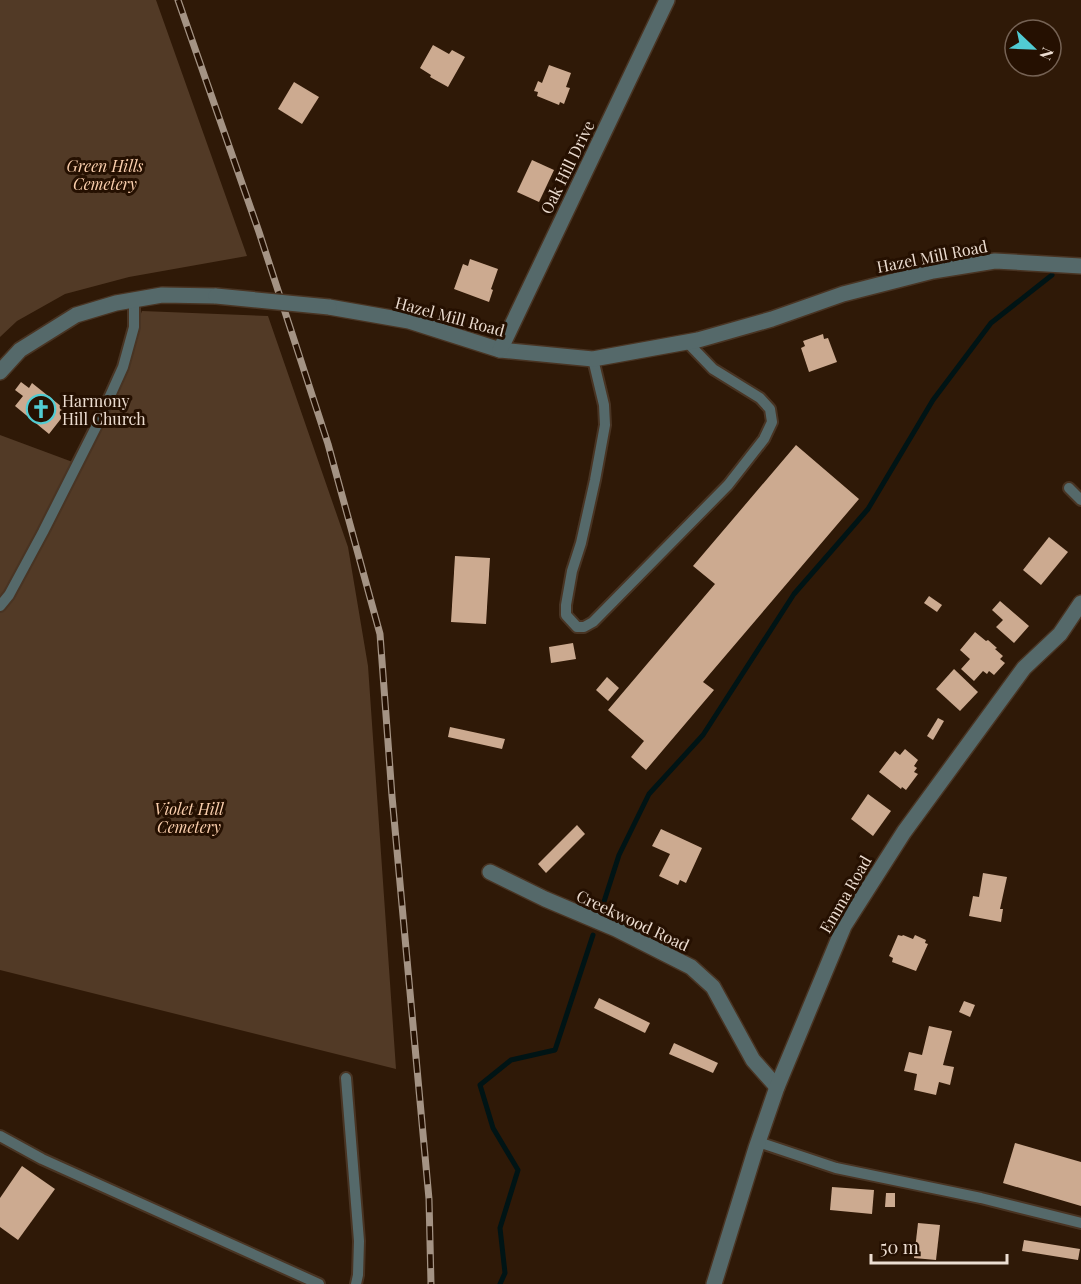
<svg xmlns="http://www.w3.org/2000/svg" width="1081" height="1284" font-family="'Playfair Display',serif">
<rect width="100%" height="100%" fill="#2f1907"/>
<g fill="#523a26">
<path d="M0,0H156L247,256L129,277L65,294L17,321L0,337Z"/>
<path d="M142,311L268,316L348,547L368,666L396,1069L0,970V435L78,464Z"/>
</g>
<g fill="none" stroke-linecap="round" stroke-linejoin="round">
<g stroke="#001415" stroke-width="5">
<path d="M600,914L619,855L649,794L703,735L794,594L868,509L933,400L991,323L1052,275"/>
<path d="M500,1284L505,1273L500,1228L518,1170L493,1128L480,1085L511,1060L555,1050L593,935"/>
</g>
</g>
<g fill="#ccaa90">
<path d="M433,45L449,54L452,50L465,57L448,87L430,77L431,75L420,68Z"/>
<path d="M549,65L571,73L566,87L570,88L564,104L560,102L559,105L537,96L538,92L534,91L538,81L542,83Z"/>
<path d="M294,82L319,97L302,124L278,109Z"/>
<path d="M532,160L554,170L539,202L517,192Z"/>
<path d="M470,259L498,269L491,289L493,290L489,302L454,289L463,264L468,266Z"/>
<path d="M823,334L824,339L828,338L837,362L809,372L801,348L805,346L803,341Z"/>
<path d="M21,382L29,388L32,383L67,411L49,434L15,406L23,396L15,390Z"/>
<path d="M796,445L859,499L703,682L714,690L646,770L631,757L644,741L608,710L715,584L693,566Z"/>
<path d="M1049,537L1068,552L1041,585L1023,570Z"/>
<path d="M455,556L490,558L486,624L451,622Z"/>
<path d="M929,596L942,605L937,612L924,603Z"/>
<path d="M1000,601L1029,626L1014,643L996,627L1003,620L992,610Z"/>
<path d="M975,632L986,641L988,640L997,648L995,649L1003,656L1000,659L1005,663L994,675L989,671L987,674L983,671L974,681L961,669L970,659L960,650Z"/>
<path d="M573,643L576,659L551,663L549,647Z"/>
<path d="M954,669L978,692L960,711L936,689Z"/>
<path d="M607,677L619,688L608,701L596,690Z"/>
<path d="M938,718L944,721L933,740L927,736Z"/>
<path d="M450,727L505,739L502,749L448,737Z"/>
<path d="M905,749L918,760L914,766L917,768L914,772L918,774L906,790L902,787L901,789L879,772L895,751L900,755Z"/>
<path d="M868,794L891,811L873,836L851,819Z"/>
<path d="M577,825L585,834L546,873L538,864Z"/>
<path d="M661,829L702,848L686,883L680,880L678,885L659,876L670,854L652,846Z"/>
<path d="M983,873L1007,877L1000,909H1003L1001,922L969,916L973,896L979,897Z"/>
<path d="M898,935L902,936L903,935L913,939L915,935L926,940L925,943L928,944L916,971L892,962L893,958L889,956Z"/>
<path d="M599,998L650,1023L645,1033L594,1008Z"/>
<path d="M964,1001L975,1005L970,1017L959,1012Z"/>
<path d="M929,1026L952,1031L943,1065L954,1067L950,1085L939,1082L936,1095L914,1090L917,1074L904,1071L909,1052L922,1055Z"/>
<path d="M674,1043L718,1063L713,1073L669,1054Z"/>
<path d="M1015,1143L1081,1162V1206L1003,1183Z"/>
<path d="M22,1166L55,1189L18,1240L0,1227V1198Z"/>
<path d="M832,1187L874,1190L872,1214L830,1210Z"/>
<path d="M886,1193H895V1207H885Z"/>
<path d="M918,1223L940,1225L936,1260L914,1258Z"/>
<path d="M1024,1240L1080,1249L1078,1260L1022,1251Z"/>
</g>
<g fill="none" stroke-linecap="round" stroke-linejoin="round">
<g stroke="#493423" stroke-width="14">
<g id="service">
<path d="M593,359L604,405L605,425L595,480L581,543L572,571L566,605V615L577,627H584L593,622L728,485L764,439L772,422L770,409L760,398L713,369L687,342"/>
<path d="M1069,488L1081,500"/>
<path d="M0,606L9,595L43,532L96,427L123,367L134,327V300"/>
<path d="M346,1078L359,1241L358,1275L356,1284"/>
<path d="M0,1136L42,1159L319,1284"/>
<path d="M758,1142L836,1168L981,1198L1081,1223"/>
</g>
</g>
<g stroke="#493423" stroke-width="18">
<g id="minor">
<path d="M329,307L409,321L500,350L593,359L698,340L772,319L843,294L933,271L995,261L1081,266"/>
<path d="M500,350L667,0"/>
<path d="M0,372L20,350L76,315L116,303L162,295L216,296"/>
<path d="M490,872L545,899L616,929L691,967L713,987L753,1060L777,1087"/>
</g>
</g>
<g stroke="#493423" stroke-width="18">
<path id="tertiary" d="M714,1284L756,1148L777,1087L844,926L904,832L1024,668L1060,634L1081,603"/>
</g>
<use href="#service" stroke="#55696a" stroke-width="10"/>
<use href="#minor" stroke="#55696a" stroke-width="15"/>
<use href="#tertiary" stroke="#55696a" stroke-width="15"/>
<g stroke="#a49384" stroke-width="7">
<path id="rail" d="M178,0L259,232L328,444L380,634L392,796L429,1199L431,1284"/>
</g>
<use href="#rail" stroke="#251001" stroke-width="4.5" stroke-dasharray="14" stroke-linecap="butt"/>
<g stroke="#493423" stroke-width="18" stroke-linecap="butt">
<path id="minor-bridge" d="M216,296L329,307"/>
</g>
<use href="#minor-bridge" stroke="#55696a" stroke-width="15"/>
</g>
<defs>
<g id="church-ring" transform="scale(1.5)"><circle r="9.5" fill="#251001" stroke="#51ccd3" stroke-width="1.5"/><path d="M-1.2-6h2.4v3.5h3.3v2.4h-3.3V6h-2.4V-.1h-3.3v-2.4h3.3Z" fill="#51ccd3"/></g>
</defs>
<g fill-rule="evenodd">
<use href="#church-ring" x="41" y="409"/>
</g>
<g text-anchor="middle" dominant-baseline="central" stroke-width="6" stroke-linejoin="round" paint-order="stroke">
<g font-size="16" font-style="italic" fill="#fbcfad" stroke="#251001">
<text x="105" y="165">Green Hills<tspan x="105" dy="18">Cemetery</tspan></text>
<text x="189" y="808">Violet Hill<tspan x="189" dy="18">Cemetery</tspan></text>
</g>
<g font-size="16" fill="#ecddd1" stroke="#251001">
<text transform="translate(567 167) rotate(-64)">Oak Hill Drive</text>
<text transform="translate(932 256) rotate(-11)">Hazel Mill Road</text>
<text transform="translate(450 316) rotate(15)">Hazel Mill Road</text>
<text transform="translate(845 894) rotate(-60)">Emma Road</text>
<text transform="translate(633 920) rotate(25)">Creekwood Road</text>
</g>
<g font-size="16" fill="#ecddd1" stroke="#251001" text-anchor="start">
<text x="62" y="400">Harmony<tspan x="62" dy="18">Hill Church</tspan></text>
</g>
</g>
<g transform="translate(1033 48) rotate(113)"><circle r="28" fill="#251001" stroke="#756254" stroke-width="1.5"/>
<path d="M0-4.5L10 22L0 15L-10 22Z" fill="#51ccd3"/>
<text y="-9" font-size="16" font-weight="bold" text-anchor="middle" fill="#ecddd1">N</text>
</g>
<path d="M871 1254v9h136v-9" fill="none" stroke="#ecddd1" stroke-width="3"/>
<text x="880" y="1254" font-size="18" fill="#ecddd1" stroke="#251001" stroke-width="4.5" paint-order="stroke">50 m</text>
</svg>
